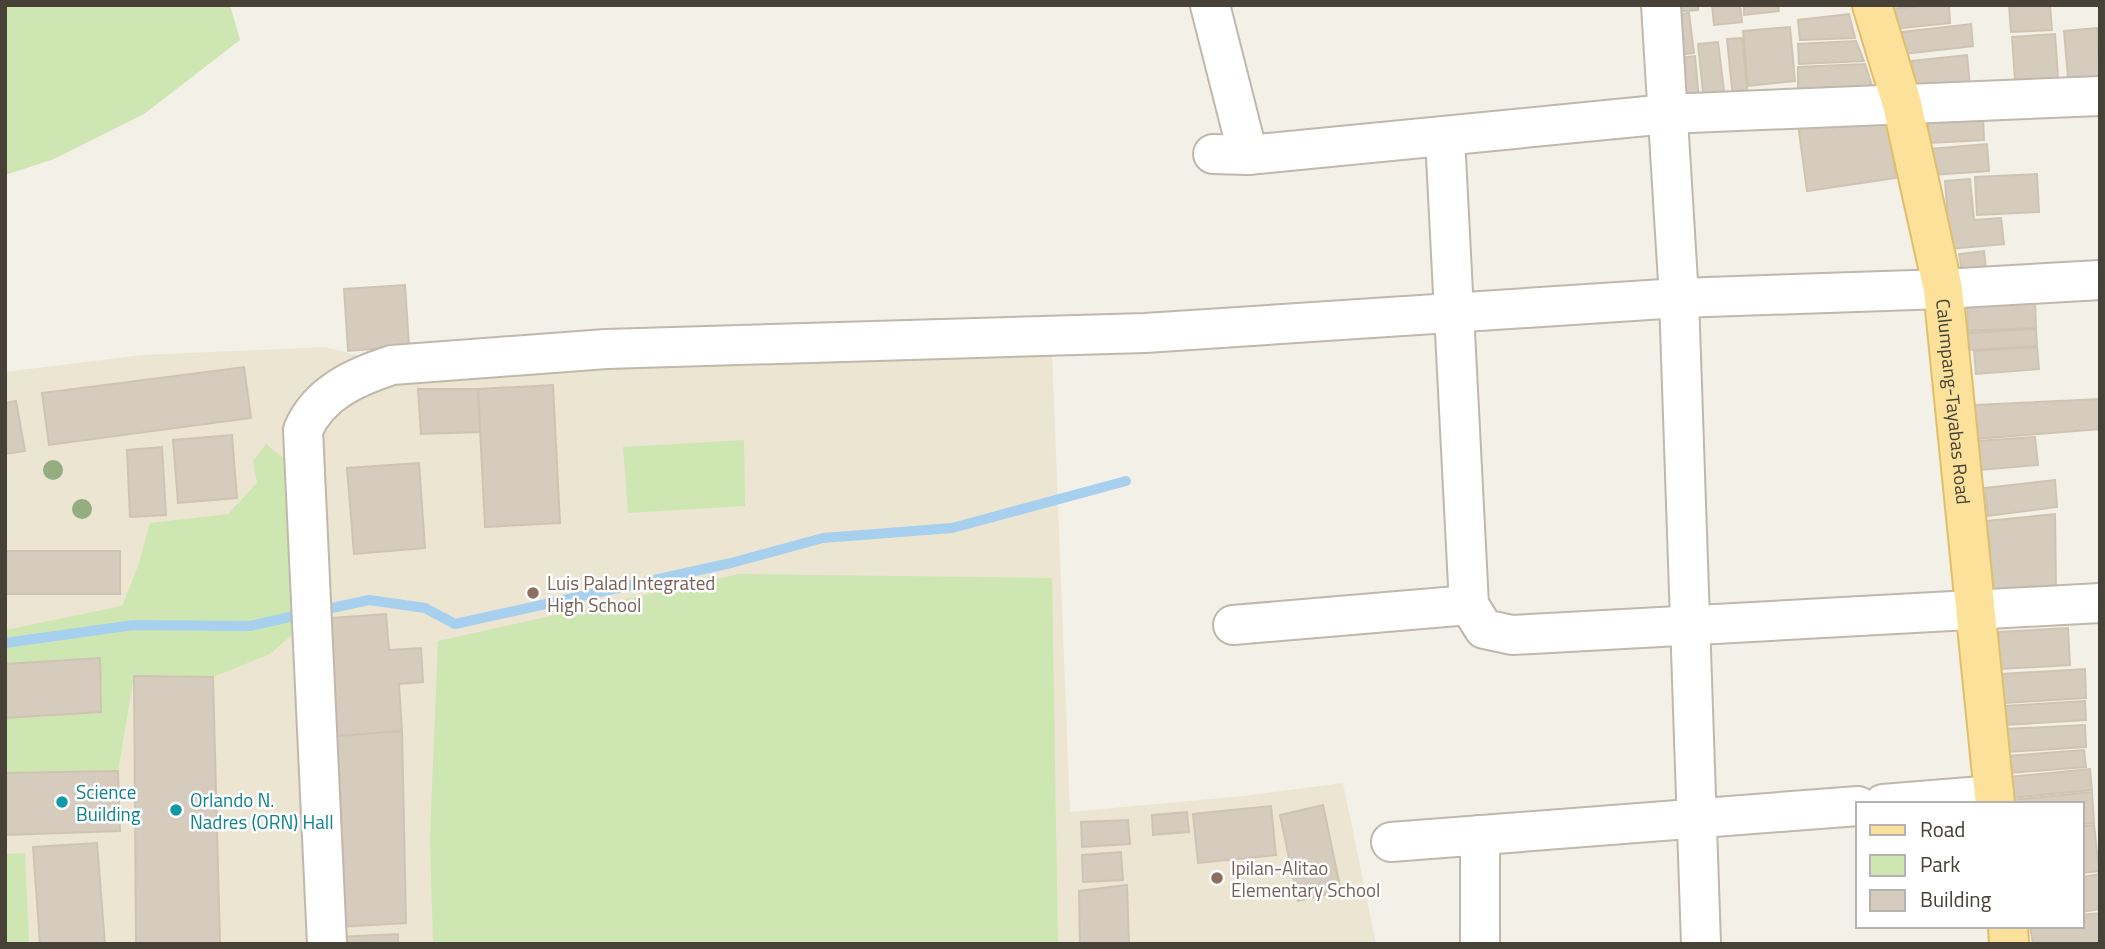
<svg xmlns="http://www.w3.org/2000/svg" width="2105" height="949" font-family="'Titillium Web',sans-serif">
<rect width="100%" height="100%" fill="#f3f0e8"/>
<path fill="#ece5d2" d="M326,347L392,365L412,375L665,367L863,357L1052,352L1070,812L1243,796L1343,783L1376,944H5V372L142,355Z"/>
<g fill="#cee6b2">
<path d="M5,5H230L240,40L144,114L54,159L5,175Z"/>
<path d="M744,440L745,506L628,513L623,447Z"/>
<path d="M266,444L292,465L302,626L270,654L213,677L134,676L118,771L5,773V630L122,606L138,566L150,523L228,514L257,483L253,461Z"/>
<path d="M739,574L1052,578L1058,944H433L430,840L438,641Z"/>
<path d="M25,853L29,944H5V854Z"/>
</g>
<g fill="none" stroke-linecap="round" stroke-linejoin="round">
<g stroke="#a6d0ee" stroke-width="10">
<path d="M318,611L369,600L425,608L455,624L731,563L823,538L952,528L1126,481"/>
<path d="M5,643L134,625L250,626L303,614"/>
</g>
</g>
<g fill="#d5ccbe" stroke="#cfc4b1" stroke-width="2">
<path d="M1671,5H1698V10L1671,12Z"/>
<path d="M1712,5H1740L1742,22L1714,25Z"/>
<path d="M1744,5H1778L1779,11L1744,15Z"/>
<path d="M1930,5H1949L1950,23L1893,29L1891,9Z"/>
<path d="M2009,5H2050L2052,30L2011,32Z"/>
<path d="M1689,13L1694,53L1673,56L1668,16Z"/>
<path d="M1849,14L1855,38L1800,40L1798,20Z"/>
<path d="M1971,24L1973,46L1896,55L1894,33Z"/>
<path d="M1790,27L1795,81L1748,86L1743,31Z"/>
<path d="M2097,28L2100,88L2069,90L2064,31Z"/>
<path d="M2055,34L2059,92L2016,95L2012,37Z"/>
<path d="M1742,38L1748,98L1733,99L1727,39Z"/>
<path d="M1856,41L1864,61L1799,64L1798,44Z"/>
<path d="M1718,42L1725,99L1704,102L1698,44Z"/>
<path d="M1967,55L1970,86L1915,91L1912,61Z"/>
<path d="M1695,56L1699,100L1675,103L1670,59Z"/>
<path d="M1865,64L1872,86L1798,90V67Z"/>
<path d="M1887,111L1896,178L1807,191L1798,124Z"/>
<path d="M1983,117L1984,140L1929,143L1928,121Z"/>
<path d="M1987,144L1989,171L1932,175L1930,149Z"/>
<path d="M2037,174L2039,212L1977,215L1975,177Z"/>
<path d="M1970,179L1974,220L2001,218L2004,244L1950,249L1945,181Z"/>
<path d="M1984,251L1986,269L1962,272L1959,254Z"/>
<path d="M405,285L409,346L348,351L344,289Z"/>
<path d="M2035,300L2036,328L1968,331L1967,303Z"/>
<path d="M2036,329L2037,346L1969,350L1968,333Z"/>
<path d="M2037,347L2039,369L1976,374L1974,351Z"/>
<path d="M244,367L251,418L49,445L42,393Z"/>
<path d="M553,385L560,523L485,527L478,389Z"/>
<path d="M418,389H478L480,432L421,434Z"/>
<path d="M2100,399V429L1977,439L1975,405Z"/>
<path d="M16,401L25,451L5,454V403Z"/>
<path d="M232,435L237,498L178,503L173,440Z"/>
<path d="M2035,437L2038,465L1980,470L1978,441Z"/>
<path d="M162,447L166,515L130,517L127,450Z"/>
<path d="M419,463L425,548L354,554L347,468Z"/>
<path d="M2055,480L2057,507L1988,516L1985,488Z"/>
<path d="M2055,514L2056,590L1994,595L1987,521Z"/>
<rect x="5" y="551" width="115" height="43"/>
<path d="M386,614L389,650L421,648L423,682L399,684L402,731L326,737L318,619Z"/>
<path d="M2068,628L2070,665L2000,669L1998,632Z"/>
<path d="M100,658L101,712L5,718V664Z"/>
<path d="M2085,669L2086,698L2004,703L2002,674Z"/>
<path d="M134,676L213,677L220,944H136Z"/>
<path d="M2085,701L2086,720L2005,725L2004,706Z"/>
<path d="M2085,725L2086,747L2006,752L2005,729Z"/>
<path d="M402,731L406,923L339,927L326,737Z"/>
<path d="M2084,750L2086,767L2009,773L2007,756Z"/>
<path d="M2090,769L2092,790L2011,798L2009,777Z"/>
<path d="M118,771L120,831L5,835V773Z"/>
<path d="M2092,792L2094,823L2082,824V804H2011V800Z"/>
<path d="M1323,805L1341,891L1298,901L1280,815Z"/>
<path d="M1271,806L1276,855L1198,863L1193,814Z"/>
<path d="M1187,812L1189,832L1153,835L1152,815Z"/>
<path d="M1128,820L1130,844L1082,847L1081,822Z"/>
<path d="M2094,825L2099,871L2082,873V826Z"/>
<path d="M97,843L105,944H40L33,847Z"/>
<path d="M1121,852L1123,880L1083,882L1082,855Z"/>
<path d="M2100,874V909L2082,912V877Z"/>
<path d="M1127,885L1129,944H1080L1079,891Z"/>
<path d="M2100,913V944H2033L2030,926H2082V915Z"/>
<path d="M398,934V944H337V937Z"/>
</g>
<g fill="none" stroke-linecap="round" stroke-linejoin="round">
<g stroke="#bfb8ab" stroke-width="42">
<g id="minor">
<path d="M1210,5L1248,155"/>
<path d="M1661,5L1679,298L1701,944"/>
<path d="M1445,137L1469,605L1484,629L1512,635L2100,603"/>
<path d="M1213,154L1248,155L1667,114L2100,96"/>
<path d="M1233,625L1469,605"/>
<path d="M1883,804L1994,795"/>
<path d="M1480,835V944"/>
<path d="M1391,842L1858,806"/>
<path d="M327,944L303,430C319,393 355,377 392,365L606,349L1145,333L1679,298L1943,289L2100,280"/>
</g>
</g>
<g stroke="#e0be6a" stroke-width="42">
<g id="major">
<path id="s1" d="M1872,5L1902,104L1943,289L1995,804"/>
<path d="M2008,926L2009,944"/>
</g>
</g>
<use href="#minor" stroke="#fff" stroke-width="38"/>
<use href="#major" stroke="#fbe19a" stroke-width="38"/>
</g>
<g fill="#94ad81">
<circle cx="53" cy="470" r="10"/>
<circle cx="82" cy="509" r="10"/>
</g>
<g fill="#8d6e63" stroke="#fff" stroke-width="2.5">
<circle cx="533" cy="593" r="7"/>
<circle cx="1217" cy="878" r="7"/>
</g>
<g fill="#0f9aa8" stroke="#fff" stroke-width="2.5">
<circle cx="62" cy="802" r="7"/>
<circle cx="176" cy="810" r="7"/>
</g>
<g text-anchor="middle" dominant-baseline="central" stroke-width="5" stroke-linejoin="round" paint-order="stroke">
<g font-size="19" fill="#474137" stroke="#fff">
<text stroke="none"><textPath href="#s1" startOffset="406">Calumpang-Tayabas Road</textPath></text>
</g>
<g font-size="19" fill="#785e54" stroke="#fff" text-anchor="start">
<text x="547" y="582">Luis Palad Integrated<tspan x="547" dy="22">High School</tspan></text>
<text x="1231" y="867">Ipilan-Alitao<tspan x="1231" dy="22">Elementary School</tspan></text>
</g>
<g font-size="19" fill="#0d838f" stroke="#fff" text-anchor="start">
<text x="76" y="791">Science<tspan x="76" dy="22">Building</tspan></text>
<text x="190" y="799">Orlando N.<tspan x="190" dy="22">Nadres (ORN) Hall</tspan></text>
</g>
</g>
<rect width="2105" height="949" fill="none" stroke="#474137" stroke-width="14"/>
<rect x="1856" y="802" width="228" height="126" fill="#ffffff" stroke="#b5b3af" stroke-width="2"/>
<rect x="1870" y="825" width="35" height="10" fill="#fbe19a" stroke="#b5b3af" stroke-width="2"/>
<text x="1920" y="837" font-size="21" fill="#474137">Road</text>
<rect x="1870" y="855" width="35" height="21" fill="#cee6b2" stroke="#b5b3af" stroke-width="2"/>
<text x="1920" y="872" font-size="21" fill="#474137">Park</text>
<rect x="1870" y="890" width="35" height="21" fill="#d5ccbe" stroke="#b5b3af" stroke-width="2"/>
<text x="1920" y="907" font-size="21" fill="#474137">Building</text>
</svg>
